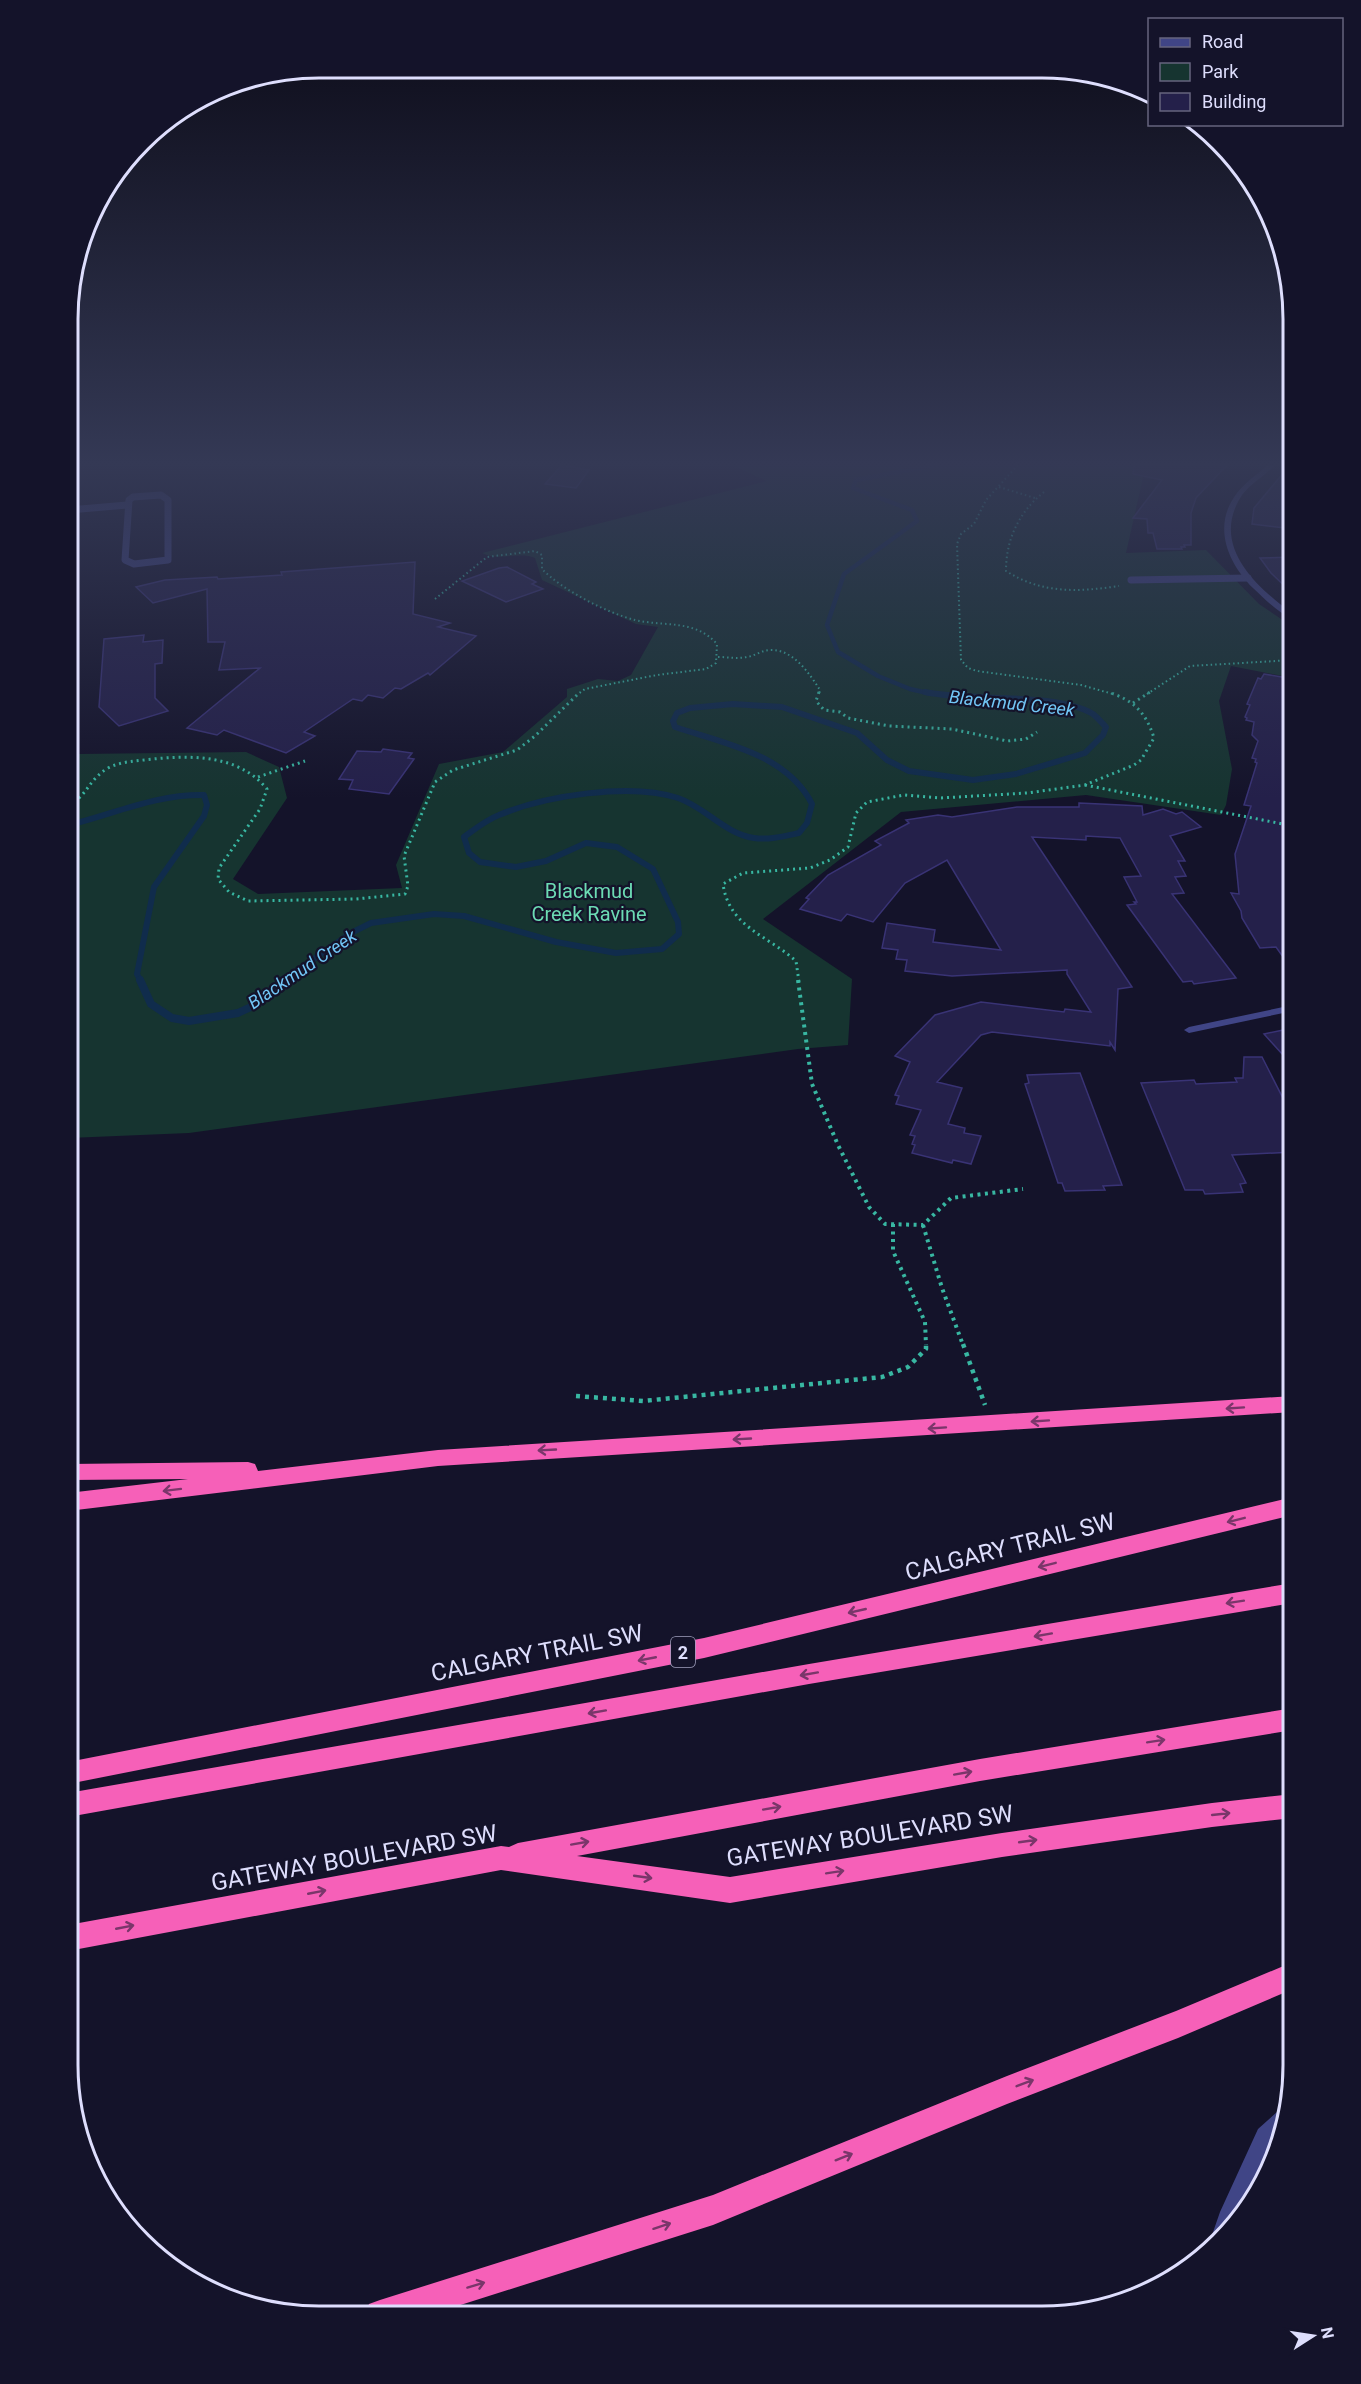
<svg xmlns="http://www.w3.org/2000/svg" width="1361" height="2384" font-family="Roboto,sans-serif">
<rect width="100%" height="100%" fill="#14132a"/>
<path fill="#163430" d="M732,465H1143L1144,473L1126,553L1206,550L1259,604L1293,627V678L1231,666L1219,701L1232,769L1226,805L1221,815L1086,795L901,812L763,919L852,979L848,1045L798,1049L189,1133L69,1138V776L78,754L246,752L279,767L287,798L233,879L258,894L402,888L396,865L439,764L503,752L567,697V689L598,679L618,681L631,675L658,627L636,624L542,580L535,558C518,551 499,562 482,553L767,481Z"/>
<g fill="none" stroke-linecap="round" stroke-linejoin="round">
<path stroke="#102c4c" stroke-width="4.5" d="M932,694L910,689L878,676L838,652L827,625L844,574L917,521L912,510L853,488L856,480L935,465"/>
<g stroke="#102c4c" stroke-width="6">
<path d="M69,825C114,814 156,794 204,795L207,805L204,816L154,887L137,974L141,982"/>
<path d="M281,982L351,933L371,923L434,914L464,916L556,942L616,953L662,949L679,934L678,922L653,869L617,847L586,843L546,861L516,867L480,862L469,853L464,837C475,829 486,820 499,815C544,796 630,782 678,798C705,807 725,834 754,838C769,840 785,836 799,833L807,823L812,804C787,754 723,743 675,727L673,721L677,713L690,708L733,704L782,707L857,733L887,760L909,771L973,780L1016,774L1085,753L1103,735L1106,727C1102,723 1097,717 1093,714C1056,692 971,702 925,692"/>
</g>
<path stroke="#102c4c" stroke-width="8" d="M140,980L151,1004L172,1018L189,1021L238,1013L253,1006L283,980"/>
</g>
<g fill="#24204a" stroke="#393375" stroke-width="1.5">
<path d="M562,465L589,470L576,488L545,484Z"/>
<path d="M1134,465H1227L1196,498L1191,513V545H1184L1185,547H1181L1182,549H1157L1153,533H1148L1147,519L1133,518L1162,480L1133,474Z"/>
<path d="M1290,465H1293V529L1252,524L1254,508Z"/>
<path d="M1293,557V594L1271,573L1260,558Z"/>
<path d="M415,562L413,614L450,623L438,627L476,636L430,675L428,673L401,689L395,688L383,698L368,695L362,701L353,699L304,732L315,736L286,753L224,730L217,735L187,728L260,668L219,670L225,642H208L207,589L153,603L136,587L165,580L217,577L218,579L282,575L281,572Z"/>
<path d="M507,567L536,582L532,584L543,589L506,602L462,581L499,568Z"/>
<path d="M144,635L143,642L163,640L162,663L155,664V698L168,711L119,726L99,707L104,639Z"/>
<path d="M1264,674L1293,679V971L1276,947L1260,948L1242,918L1241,911L1231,893L1239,894L1235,854L1251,806L1244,805L1257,763L1255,762L1256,759L1252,758L1258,741L1252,735L1254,722L1246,720L1247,718L1245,717L1250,705L1247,704L1258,678L1261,679Z"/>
<path d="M383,749L412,753L408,758L414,759L389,794L349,789L353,780L339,779L357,751L381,752Z"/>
<path d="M1079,803L1142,806L1143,815L1163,809L1176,814L1182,812L1201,827L1170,836L1185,861H1178L1186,876L1175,877L1184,893L1172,894L1236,978L1194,984L1192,981L1183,982L1127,905L1136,904L1134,902H1137L1124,877L1141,876L1120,838L1086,836V840L1032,837L1132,987L1118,989L1115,1050L1110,1042V1046L992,1032L981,1035L937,1082L962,1088L948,1124L965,1128L964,1133L981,1136L971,1164L953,1160L952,1163L912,1153L915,1145L912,1144L915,1136L910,1135L921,1110L896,1104L899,1096L895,1095L910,1062L895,1056L935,1015L981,1002L1064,1012L1065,1009L1091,1012L1067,974V970L952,976L905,971L907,960L896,959L898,950L882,948L887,923L935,930L933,942L1001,950L947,860L905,883L873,922L847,914L841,921L800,909L809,899L806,898L828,875L881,845L875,841L909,823L906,820L938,815L952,817L1017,807H1079Z"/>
<path d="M1293,1028V1066L1264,1034Z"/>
<path d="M1244,1057H1262L1293,1118V1152L1232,1155L1246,1183L1240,1184L1243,1192L1205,1194L1203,1190H1185L1141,1083L1194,1080L1196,1084L1237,1082L1235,1078H1243Z"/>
<path d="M1080,1073L1122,1185L1103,1186L1105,1190L1065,1191L1062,1183H1058L1025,1084L1029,1083L1027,1075Z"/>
</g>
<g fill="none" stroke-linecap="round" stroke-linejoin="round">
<g stroke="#38b7a2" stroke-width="2" stroke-dasharray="1.5 3" stroke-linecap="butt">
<path d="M1018,465L986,500L974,524L961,534L957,544L961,660L968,668L977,671L1081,685L1113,694"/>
<path d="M999,487L1035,498"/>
<path d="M1044,492C1019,512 1006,539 1006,571C1042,594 1078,592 1119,586"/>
<path d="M435,599L487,557L535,551L542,555V569C562,590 607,613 635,620C665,627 695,619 717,644L716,663L706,669L657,675L585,689L578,694"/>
<path d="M718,657C728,657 737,659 747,657C755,656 762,650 770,650C793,649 809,673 820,690L819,694"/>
<path d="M1147,694L1190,666L1293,660"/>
</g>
<g stroke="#38b7a2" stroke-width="3" stroke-dasharray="2 4" stroke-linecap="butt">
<path d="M819,692L816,701L824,710L840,712L848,718L889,726L952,729L1007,741L1026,739L1037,732"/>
<path d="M1133,703L1150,692"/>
<path d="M258,777L305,761"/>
<path d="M1085,785L1293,826"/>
<path d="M69,805C88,795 88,780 108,768C122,761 137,761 153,759C193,755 239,755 267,789L260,809L219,868L218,879L229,892L248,901L356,899L405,894L408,886L404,856L435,782L453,770L517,750L535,736L580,692"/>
<path d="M799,982L796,961C767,935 729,927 723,884L743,873L810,868L830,860L848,847L856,813L867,802L904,795L940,798L1027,793L1085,785L1134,765L1141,760L1154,738C1146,712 1133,700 1108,692"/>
</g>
<g stroke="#38b7a2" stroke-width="4" stroke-dasharray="3 4.5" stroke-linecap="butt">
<path d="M798,980L812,1084L838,1145L869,1207L885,1224L923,1225L951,1198L1023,1189"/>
<path d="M893,1224V1251L925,1322L926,1345"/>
<path d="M923,1225L942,1288L963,1345"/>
</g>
<g stroke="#38b7a2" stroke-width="4.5" stroke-dasharray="4 5" stroke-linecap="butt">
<path d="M963,1344L985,1405"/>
<path d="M576,1396L643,1401L882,1377L908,1367L926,1349V1344"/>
</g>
<g stroke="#404586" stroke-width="7">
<path d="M161,495L168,500V560L134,564L125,560L129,500L133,497Z"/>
<path d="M69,510L127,505"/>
<path d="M1131,580L1248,578"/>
</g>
<g fill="#404586" fill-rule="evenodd">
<path d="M1268,465H1275C1264,477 1247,485 1239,500C1212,548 1258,588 1293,614V619C1278,613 1265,599 1253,588C1227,562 1212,525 1237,493C1246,482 1257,474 1268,465Z"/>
<path d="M1293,1005V1011L1189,1033L1184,1030L1189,1027Z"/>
<path d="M1284,2110H1286L1281,2135L1272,2143L1235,2224L1214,2245L1211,2238L1220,2212L1258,2129L1277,2112Z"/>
</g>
<g fill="#f660b8" fill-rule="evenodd">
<path d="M1293,1396V1412L438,1466L68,1511V1493L188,1479L68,1480V1464L248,1462L255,1464L258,1471L438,1450Z"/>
<path d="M1293,1497V1515L704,1658L68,1784V1762L704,1638Z"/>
<path d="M1293,1583V1603L809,1684L68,1817V1793L809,1664Z"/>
<path d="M1293,1708V1730L980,1781L577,1856L730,1877L1002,1833L1212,1803L1293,1794V1818L1212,1827L1002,1857L730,1903L501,1870L68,1951V1925L501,1846L509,1847L518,1843L980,1759Z"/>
<path d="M1293,1962V1989L1178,2038L1007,2104L713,2225L429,2315H365L369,2304L380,2300L713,2195L1007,2076L1176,2011Z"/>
</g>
</g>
<defs><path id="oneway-shaft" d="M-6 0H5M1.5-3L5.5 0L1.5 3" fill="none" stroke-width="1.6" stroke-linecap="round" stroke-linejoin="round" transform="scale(1.5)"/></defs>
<g stroke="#7a366a">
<use href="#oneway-shaft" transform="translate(1235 1408) rotate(176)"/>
<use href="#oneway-shaft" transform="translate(1040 1421) rotate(176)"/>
<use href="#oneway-shaft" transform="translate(937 1428) rotate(176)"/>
<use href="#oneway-shaft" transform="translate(742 1439) rotate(177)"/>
<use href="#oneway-shaft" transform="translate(547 1450) rotate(177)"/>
<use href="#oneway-shaft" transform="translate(172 1490) rotate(173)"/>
<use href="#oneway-shaft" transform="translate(1236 1520) rotate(166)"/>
<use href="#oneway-shaft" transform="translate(1047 1565) rotate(166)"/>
<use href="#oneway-shaft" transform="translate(1235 1602) rotate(171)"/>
<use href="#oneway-shaft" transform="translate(857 1611) rotate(167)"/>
<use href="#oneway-shaft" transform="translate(1043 1635) rotate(170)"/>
<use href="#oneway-shaft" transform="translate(647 1659) rotate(169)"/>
<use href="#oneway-shaft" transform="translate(809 1674) rotate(170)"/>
<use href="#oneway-shaft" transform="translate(597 1712) rotate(170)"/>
<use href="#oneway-shaft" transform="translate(1156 1741) rotate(-9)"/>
<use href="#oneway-shaft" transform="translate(963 1773) rotate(-10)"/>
<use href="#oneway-shaft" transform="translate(772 1808) rotate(-10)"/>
<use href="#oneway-shaft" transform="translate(1221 1814) rotate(-6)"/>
<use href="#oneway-shaft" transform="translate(1028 1841) rotate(-8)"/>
<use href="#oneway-shaft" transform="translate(580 1843) rotate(-10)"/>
<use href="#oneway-shaft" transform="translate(835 1872) rotate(-9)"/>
<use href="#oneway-shaft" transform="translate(643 1877) rotate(8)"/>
<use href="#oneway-shaft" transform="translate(317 1892) rotate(-11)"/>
<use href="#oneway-shaft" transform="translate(125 1927) rotate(-11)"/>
<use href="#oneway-shaft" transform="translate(1025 2083) rotate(-21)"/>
<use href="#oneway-shaft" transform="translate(844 2157) rotate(-22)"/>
<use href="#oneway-shaft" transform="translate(662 2226) rotate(-18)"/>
<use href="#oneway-shaft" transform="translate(476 2285) rotate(-17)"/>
</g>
<linearGradient id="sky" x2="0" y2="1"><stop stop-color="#0b0a17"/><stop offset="0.58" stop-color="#343955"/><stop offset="1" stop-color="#343955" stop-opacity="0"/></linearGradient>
<rect width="1361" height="799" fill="url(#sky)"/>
<g text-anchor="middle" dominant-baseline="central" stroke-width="4.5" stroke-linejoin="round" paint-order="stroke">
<g font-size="18" font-style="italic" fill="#72c7f7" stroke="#14132a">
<text transform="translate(1012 703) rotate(6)">Blackmud Creek</text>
<text transform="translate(302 969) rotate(-34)">Blackmud Creek</text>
</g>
<rect fill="#14132a" stroke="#a1a1be" stroke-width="1.5" x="671" y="1637" width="24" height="30" rx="4.5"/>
<g font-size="18" font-weight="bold" fill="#dedefd">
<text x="683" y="1652">2</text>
</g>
<g font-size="20" fill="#6cdbb4" stroke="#14132a">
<text x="589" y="891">Blackmud<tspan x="589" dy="23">Creek Ravine</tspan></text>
</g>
<g font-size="24" fill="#dedefd" stroke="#14132a">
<text transform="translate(1010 1547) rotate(-14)">CALGARY TRAIL SW</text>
<text transform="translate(537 1653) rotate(-11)">CALGARY TRAIL SW</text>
<text transform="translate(870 1836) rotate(-9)">GATEWAY BOULEVARD SW</text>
<text transform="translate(354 1858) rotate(-10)">GATEWAY BOULEVARD SW</text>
</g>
</g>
<path d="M0 0H1361V2384H0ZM319 78H1042A241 241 0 0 1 1283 319V2065A241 241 0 0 1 1042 2306H319A241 241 0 0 1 78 2065V319A241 241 0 0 1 319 78Z" fill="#14132a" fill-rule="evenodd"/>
<path fill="none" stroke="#dedefd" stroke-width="3" d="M319 78H1042A241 241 0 0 1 1283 319V2065A241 241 0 0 1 1042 2306H319A241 241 0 0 1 78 2065V319A241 241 0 0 1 319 78Z"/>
<rect x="1148" y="18" width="195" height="108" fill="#14132a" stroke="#65647e" stroke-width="1.5"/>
<rect x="1160" y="38" width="30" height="9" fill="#404586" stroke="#65647e" stroke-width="1.5"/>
<text x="1202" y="48" font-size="18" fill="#dedefd">Road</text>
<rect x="1160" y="63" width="30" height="18" fill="#163430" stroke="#65647e" stroke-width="1.5"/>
<text x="1202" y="78" font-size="18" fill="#dedefd">Park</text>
<rect x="1160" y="93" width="30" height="18" fill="#24204a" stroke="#65647e" stroke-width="1.5"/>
<text x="1202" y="108" font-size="18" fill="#dedefd">Building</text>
<g transform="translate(1313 2336) rotate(78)" stroke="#14132a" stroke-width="4.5" paint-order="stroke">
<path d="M0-4.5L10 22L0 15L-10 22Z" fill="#dedefd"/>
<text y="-9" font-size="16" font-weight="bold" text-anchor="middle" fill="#dedefd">N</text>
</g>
</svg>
